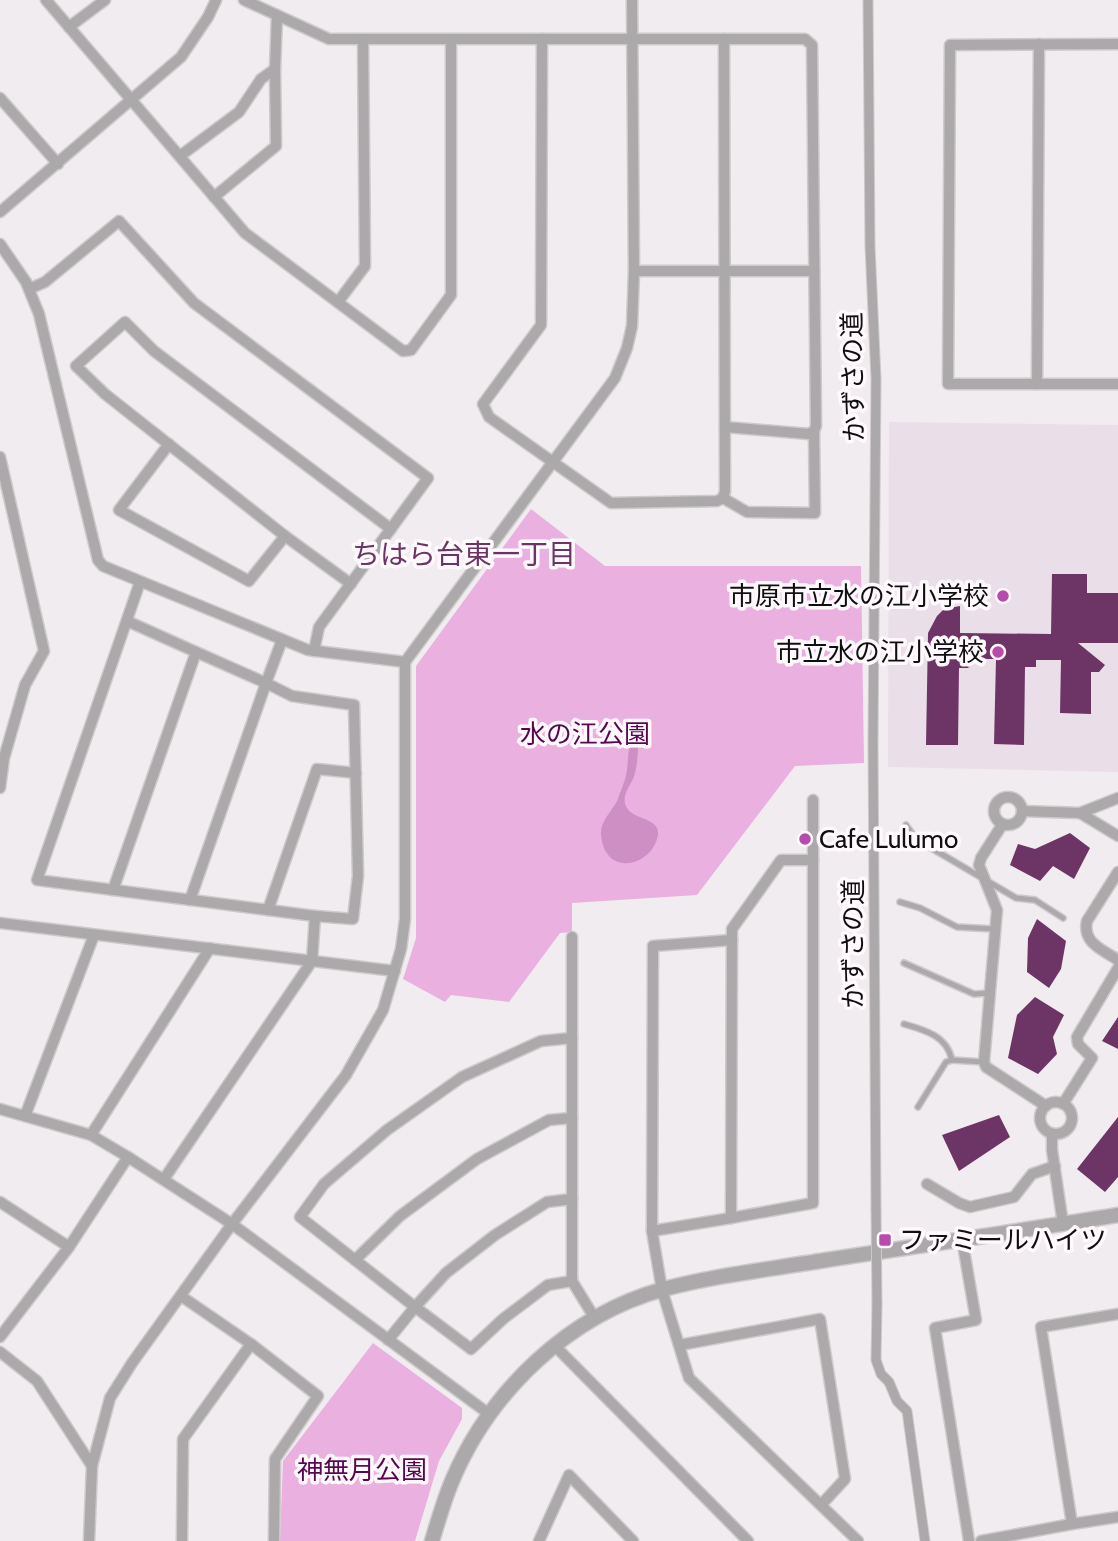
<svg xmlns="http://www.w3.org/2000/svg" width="1118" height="1541" font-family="Cabin,'Noto Sans JP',sans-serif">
<rect width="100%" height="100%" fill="#f1ecf0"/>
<path fill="#eadee8" d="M889,422L1118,425V772L888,767Z"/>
<g fill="#e9b0e0">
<path d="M531,509L605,566H861L864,763L795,766L697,895L572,903V932L560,933L509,1002L451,995L445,1002L403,979L416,938V666Z"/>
<path d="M373,1343L462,1408V1419L439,1461L415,1541H280L283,1461Z"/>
</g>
<path fill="#ce8fc5" d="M633,733L639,735C638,747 638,761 635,773C633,784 619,795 627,808C634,821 664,817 657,839C649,867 604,877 601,834C600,822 612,811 617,801C620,793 624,783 626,776C629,761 627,747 633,733Z"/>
<g fill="#6d3466">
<path d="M1052,574H1087V593H1118V643H1078L1105,665L1099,672H1091V714L1060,713L1061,660H1036V667H1025L1024,745L994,744L996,659H977L968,668H959L958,745H926L928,633L937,616L944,609L960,606V633L1051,634Z"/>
<path d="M1070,833L1090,848L1074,879L1053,866L1040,881L1010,865L1018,844L1035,849Z"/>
<path d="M1037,919L1066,941L1061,969L1049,988L1027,972L1028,938Z"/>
<path d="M1035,997L1064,1015L1053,1037L1057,1054L1038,1074L1008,1058L1017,1015Z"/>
<path d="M1118,1017V1049L1102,1041Z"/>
<path d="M999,1115L1010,1137L959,1171L942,1135Z"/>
<path d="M1118,1117V1177L1105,1192L1077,1169Z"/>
</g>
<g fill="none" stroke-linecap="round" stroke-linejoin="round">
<g stroke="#cdc9cc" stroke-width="8">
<g id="service">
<path d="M906,825L916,839L1016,898L1035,900L1063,918"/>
<path d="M900,902L920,908L957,927L994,929"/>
<path d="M904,963L974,994L990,993"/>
<path d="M904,1024C925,1030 947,1036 952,1060"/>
<path d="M918,1107L946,1062L952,1060L984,1062"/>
</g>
</g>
<g stroke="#cdc9cc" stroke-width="11">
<g id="pedestrian">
<path d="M868,0L870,246L876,379L873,741L876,1209"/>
<path d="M877,1304L876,1360L881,1374L889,1382L897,1401L907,1411L925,1541"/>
</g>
</g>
<g stroke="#cdc9cc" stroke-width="13">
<g id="minor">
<path d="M46,0L245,233L403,351L411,350L451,295V40"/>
<path d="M244,0L329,39H805L812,45L816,426L814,431L809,434L725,427"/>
<path d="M69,27L105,0"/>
<path d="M542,39L541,325L483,404L489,417L611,503L717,501L723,498L725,491L724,39"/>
<path d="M1118,44L950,45L948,384H1118"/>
<path d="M0,98L58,164"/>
<path d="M180,156L239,112L261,79L275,69"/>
<path d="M214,197L276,146L275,69L277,15"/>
<path d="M0,212L181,57L208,17L216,0"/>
<path d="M0,244L26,282L39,314L98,560L103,566L308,650L405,662"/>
<path d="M634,271H814"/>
<path d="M29,289L45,282L119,221L194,303L428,478L319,627L314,651"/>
<path d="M338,302L365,266L363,40"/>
<path d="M1037,384L1039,44"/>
<path d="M169,444L119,510L249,581L285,536"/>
<path d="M0,457L44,651L25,685L4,758L0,788"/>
<path d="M723,498L747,512L815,513L814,431"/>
<path d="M140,582L37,880L315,916L312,961L164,1179"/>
<path d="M351,584L285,536L105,394L76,366L125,322L154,351L391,529"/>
<path d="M282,640L266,683L292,696L354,705L358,876L353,919L315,916"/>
<circle cx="1008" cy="811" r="14"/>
<path d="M1022,811L1080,813L1118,798"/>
<path d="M1080,813L1118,836"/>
<path d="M1002,825L981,858L979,865L997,910L984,1062L986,1067L1046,1106"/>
<path d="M1118,872L1087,921C1082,943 1103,950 1118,960"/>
<path d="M113,890L196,652L127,621"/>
<path d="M190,900L266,683L196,652"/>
<path d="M268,910L317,769L356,773"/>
<path d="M0,923L395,971"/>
<path d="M572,937V1281"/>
<path d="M732,940L653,946L652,1231L662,1290L689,1378L858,1541"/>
<circle cx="1056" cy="1118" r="16"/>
<path d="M1063,1104L1092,1058L1078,1044L1077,1037L1118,968"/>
<path d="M0,1109L91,1135L128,1157L232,1224L489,1414"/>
<path d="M25,1116L94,935"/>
<path d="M572,1118L549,1120L477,1159L400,1216L355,1260L300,1217L324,1184L387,1130L462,1077L541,1041L572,1038"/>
<path d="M1052,1134V1150L1063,1224"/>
<path d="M91,1135L210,948"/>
<path d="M927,1184L959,1203L970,1207L1014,1197L1032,1174L1055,1166"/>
<path d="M0,1202L69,1247"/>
<path d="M731,1218L813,1203V800"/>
<path d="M652,1231L731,1218L732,929L781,860H813"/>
<path d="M962,1239L976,1320L935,1328L969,1541"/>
<path d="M355,1260L415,1307L446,1273L495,1235L547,1202L572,1199"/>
<path d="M181,1296L251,1344L318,1396L275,1459L274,1541"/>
<path d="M1118,1314L1041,1327L1072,1524L1118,1517"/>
<path d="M0,1337L69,1247L128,1157"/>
<path d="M388,1340L415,1307L471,1349L503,1319L548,1285L572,1281L594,1317"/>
<path d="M554,1345L748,1541"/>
<path d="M680,1345L820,1319L845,1479L821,1505"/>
<path d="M0,1352L37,1381L92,1466"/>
<path d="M89,1541L92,1466L110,1398L132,1363L232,1224L346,1075L383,1010L401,949L405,919V662L615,378L627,348L632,326L634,271L632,0"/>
<path d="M182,1541L183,1439L251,1344"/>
<path d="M539,1541L569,1475L633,1541"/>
<path d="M981,1541L1072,1524"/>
</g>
</g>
<g stroke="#cdc9cc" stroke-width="17">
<path id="tertiary" d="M432,1541C438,1521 444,1500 452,1481C490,1391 569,1315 664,1289C717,1275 772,1269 826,1260C923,1245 1021,1231 1118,1215"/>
</g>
<use href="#service" stroke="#aba9aa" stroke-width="5"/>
<use href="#pedestrian" stroke="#aba9aa" stroke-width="9"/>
<use href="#minor" stroke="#aba9aa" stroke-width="10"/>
<use href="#tertiary" stroke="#aba9aa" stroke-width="14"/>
<g stroke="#cdc9cc" stroke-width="11" stroke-linecap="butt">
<path id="pedestrian-bridge" d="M876,1209L877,1304"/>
</g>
<use href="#pedestrian-bridge" stroke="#aba9aa" stroke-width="9"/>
</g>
<g fill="#b74bac" stroke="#fff9fd" stroke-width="2.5">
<circle cx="1003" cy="596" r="7"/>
<circle cx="998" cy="652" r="7"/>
<circle cx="805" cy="839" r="7"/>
<rect x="878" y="1233" width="14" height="14" rx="3.5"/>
</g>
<g text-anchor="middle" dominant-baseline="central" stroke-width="7" stroke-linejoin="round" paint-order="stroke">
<g font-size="26" fill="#100f10" stroke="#fff9fd">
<text transform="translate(853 377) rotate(-91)">かずさの道</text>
<text transform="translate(853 944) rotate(-90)">かずさの道</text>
</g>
<g font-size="26" fill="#100f10" stroke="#fff9fd" text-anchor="end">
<text x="989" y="596">市原市立水の江小学校</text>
<text x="984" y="652">市立水の江小学校</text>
<text x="819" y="839" text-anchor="start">Cafe Lulumo</text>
<text x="899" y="1240" text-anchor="start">ファミールハイツ</text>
</g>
<g font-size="26" fill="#560750" stroke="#fff9fd">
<text x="585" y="734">水の江公園</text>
<text x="362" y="1470">神無月公園</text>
</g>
<g font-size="28" fill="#6a3564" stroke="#fff9fd">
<text x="464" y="554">ちはら台東一丁目</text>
</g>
</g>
</svg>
